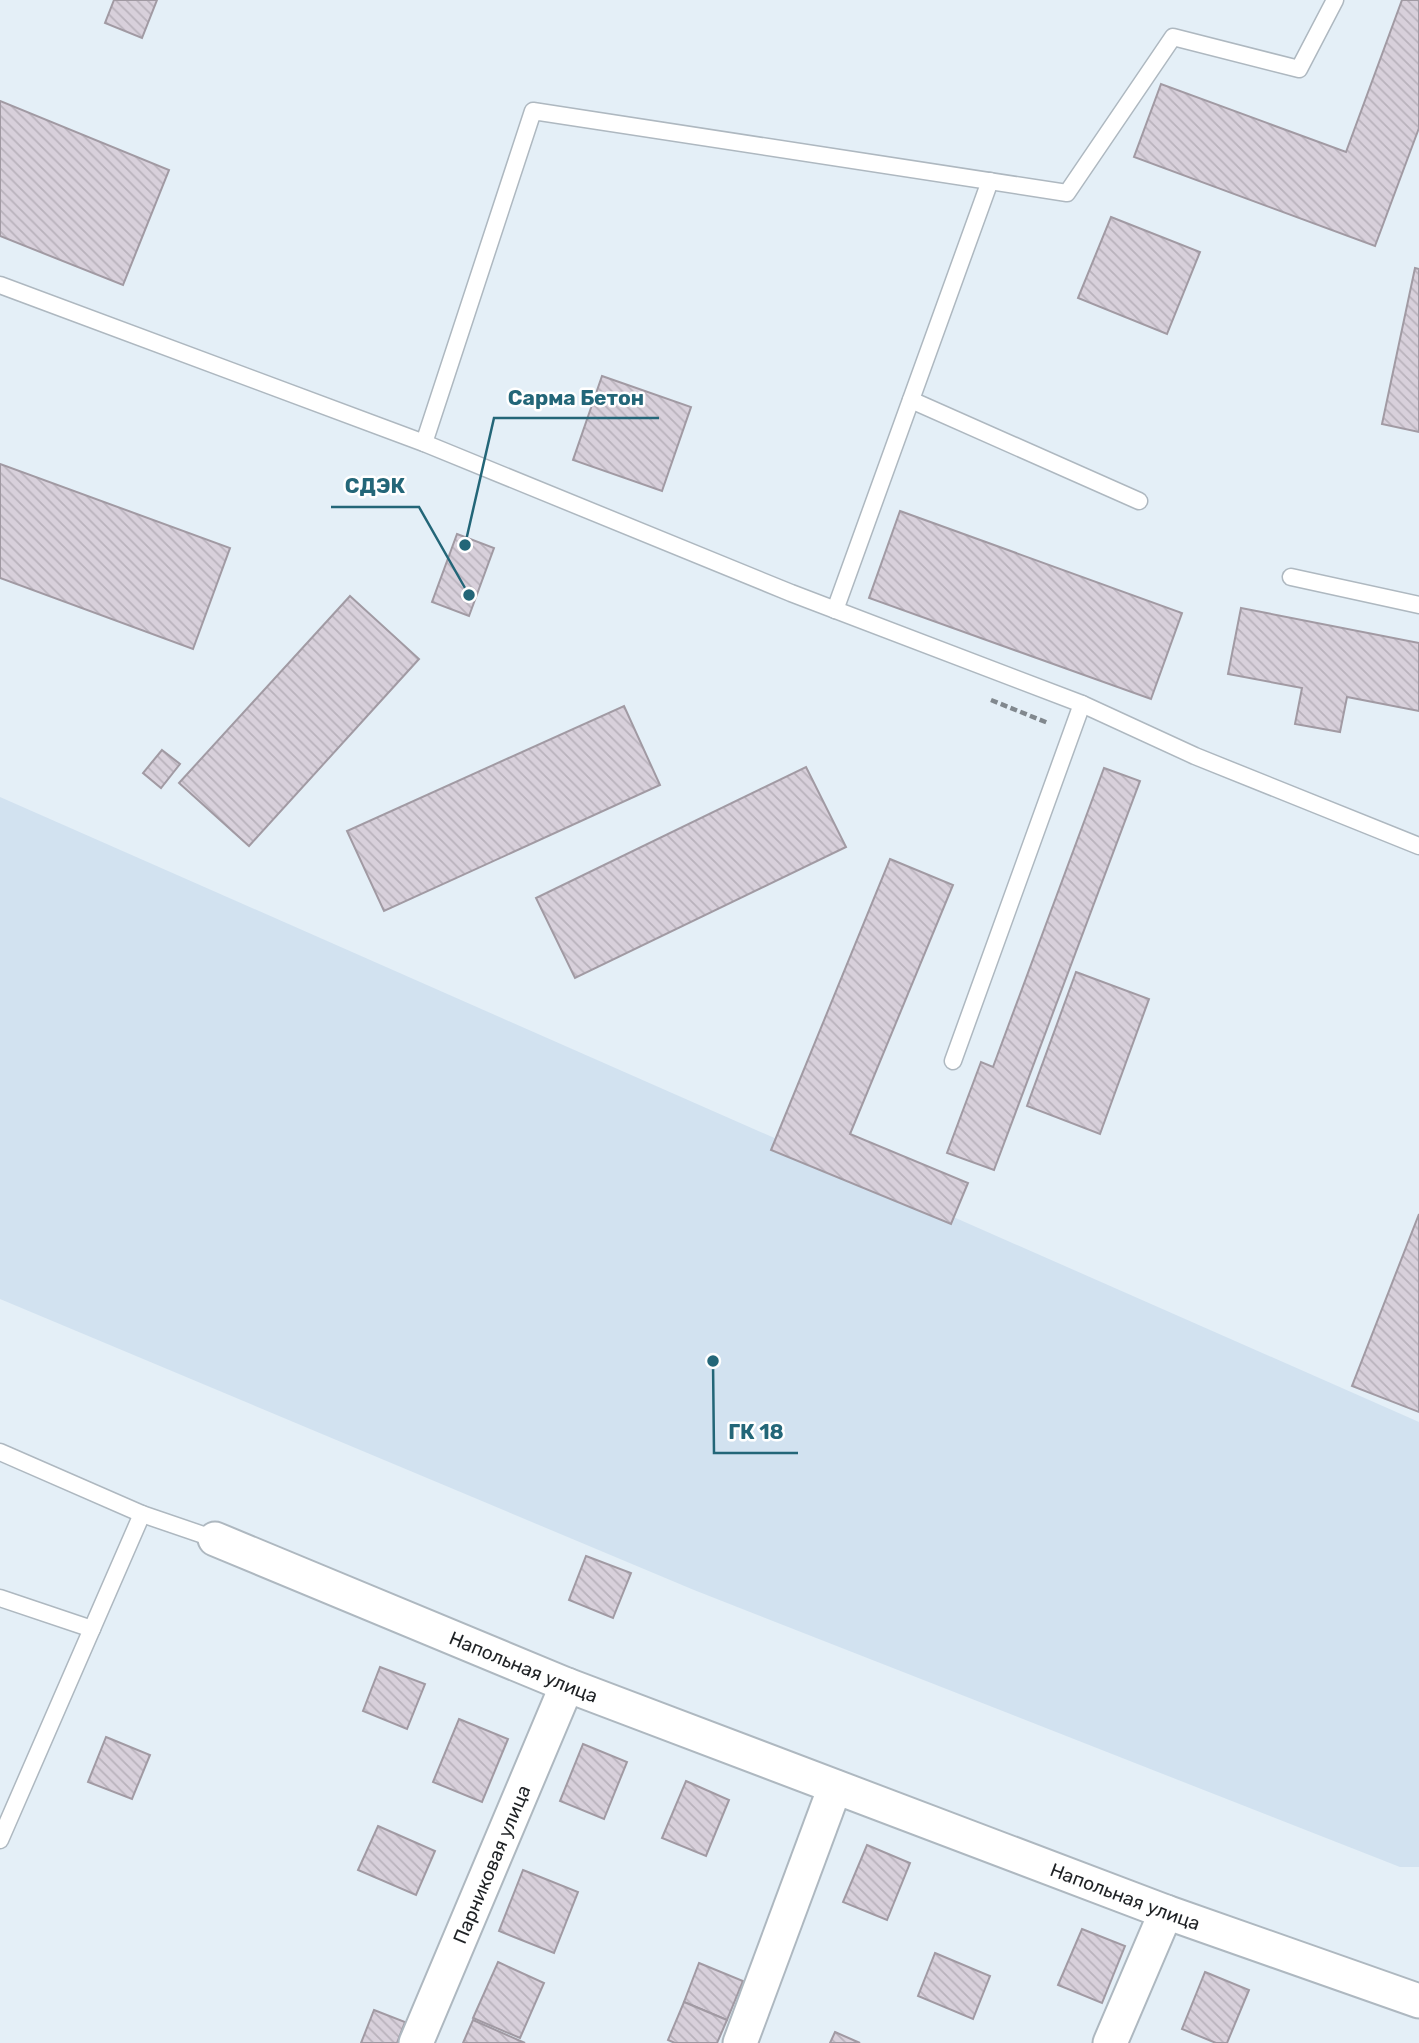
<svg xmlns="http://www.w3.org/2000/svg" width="1419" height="2043" font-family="Rubik,sans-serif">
<defs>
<pattern id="building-back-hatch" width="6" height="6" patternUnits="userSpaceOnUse" patternTransform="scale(1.75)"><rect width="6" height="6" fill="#d8d0db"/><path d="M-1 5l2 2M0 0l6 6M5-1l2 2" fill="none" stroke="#b9b2bc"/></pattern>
</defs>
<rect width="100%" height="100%" fill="#e4eff7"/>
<path fill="#d2e2f0" d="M0,797L1419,1422V1867H1400L694,1590L0,1299Z"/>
<g fill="url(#building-back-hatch)" stroke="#a19aa3" stroke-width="2">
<path d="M114,0H157L142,38L105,23Z"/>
<path d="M1402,0H1419V128L1375,246L1134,157L1161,84L1346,152Z"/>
<path d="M0,101L169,170L123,285L0,236Z"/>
<path d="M1111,217L1200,252L1167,334L1078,298Z"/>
<path d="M1415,268L1419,269V432L1382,424Z"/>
<path d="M602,376L691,407L662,491L573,460Z"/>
<path d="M0,464L230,548L193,649L0,578Z"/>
<path d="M900,511L1182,613L1151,699L869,598Z"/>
<path d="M457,534L494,548L469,616L432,602Z"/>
<path d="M350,596L419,659L249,846L179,783Z"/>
<path d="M1241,608L1419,643V711L1347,697L1340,732L1295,724L1302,688L1228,674Z"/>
<path d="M624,706L660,785L384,911L347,831Z"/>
<path d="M162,750L180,764L161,788L143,773Z"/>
<path d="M806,767L846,847L575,978L536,898Z"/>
<path d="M1104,768L1140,781L994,1170L947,1153L981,1062L993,1067Z"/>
<path d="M890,859L953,885L850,1134L968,1183L951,1224L771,1150Z"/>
<path d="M1076,972L1149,999L1100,1134L1027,1106Z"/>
<path d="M1419,1214V1412L1352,1386Z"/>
<path d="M586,1556L631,1573L613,1618L569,1600Z"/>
<path d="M380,1667L425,1684L407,1729L363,1711Z"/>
<path d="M459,1719L508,1739L482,1802L433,1782Z"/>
<path d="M106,1737L150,1755L132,1799L88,1782Z"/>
<path d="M583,1744L627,1762L604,1819L560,1801Z"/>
<path d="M686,1781L729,1800L706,1856L662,1838Z"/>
<path d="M378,1826L435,1851L416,1895L358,1870Z"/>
<path d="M867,1845L910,1863L887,1920L843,1902Z"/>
<path d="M523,1870L578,1892L554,1953L499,1931Z"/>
<path d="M1082,1929L1125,1946L1102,2003L1058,1985Z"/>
<path d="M935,1953L990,1976L973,2019L918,1996Z"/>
<path d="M498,1962L544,1983L520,2038L473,2018Z"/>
<path d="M699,1963L743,1981L727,2020L684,2002Z"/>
<path d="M1205,1972L1249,1990L1227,2043H1216L1182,2029Z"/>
<path d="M684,2002L727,2020L717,2043H675L668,2040Z"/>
<path d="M374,2010L405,2022L397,2043H361Z"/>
<path d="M473,2020L525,2043H463Z"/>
<path d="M835,2032L860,2043H830Z"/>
</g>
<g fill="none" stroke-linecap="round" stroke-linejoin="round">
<g stroke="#aeb8c0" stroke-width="19">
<g id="service">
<path d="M0,285L424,443L791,593L1082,704L1195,756L1419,846"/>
<path d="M911,400L1139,501"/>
<path d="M424,443L533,111L1067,193L1173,37L1299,69L1335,0"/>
<path d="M1291,577L1419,605"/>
<path d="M835,610L990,181"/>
<path d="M953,1061L1082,704"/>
<path d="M0,1452L142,1514L215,1539"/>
<path d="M0,1598L92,1629"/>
<path d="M0,1840L142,1514"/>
</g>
</g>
<g stroke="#aeb8c0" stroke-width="37">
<g id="minor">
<path id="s1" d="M215,1539L567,1685L1166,1912L1419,2001"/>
<path id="s2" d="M416,2043L567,1685"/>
<path d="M740,2043L835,1787"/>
<path d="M1110,2043L1166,1912"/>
</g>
</g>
<path stroke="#81888e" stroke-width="4.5" stroke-dasharray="7 3.5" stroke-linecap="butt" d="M991,700L1048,723"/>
<use href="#service" stroke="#fff" stroke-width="16"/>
<use href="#minor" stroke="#fff" stroke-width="33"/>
</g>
<g text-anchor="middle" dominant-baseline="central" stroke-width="5" stroke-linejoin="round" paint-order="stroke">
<g font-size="19" fill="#1f2225" stroke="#fff">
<text stroke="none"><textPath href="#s1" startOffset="334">Напольная улица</textPath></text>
<text stroke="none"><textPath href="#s2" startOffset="194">Парниковая улица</textPath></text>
<text stroke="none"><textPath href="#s1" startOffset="978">Напольная улица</textPath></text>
</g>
</g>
<path fill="none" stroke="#236678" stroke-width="2.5" d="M465 545L494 418H659M469 595L419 507H331M713 1361L714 1453H798"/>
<g fill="#236678" stroke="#fff" stroke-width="2.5">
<circle cx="465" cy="545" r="7"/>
<circle cx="469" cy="595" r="7"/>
<circle cx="713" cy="1361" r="7"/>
</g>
<g font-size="21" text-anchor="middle" font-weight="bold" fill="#236678" stroke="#fff" stroke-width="5" stroke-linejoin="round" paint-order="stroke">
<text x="576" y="405">Сарма Бетон</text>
<text x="375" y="493">СДЭК</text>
<text x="756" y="1439">ГК 18</text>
</g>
</svg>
